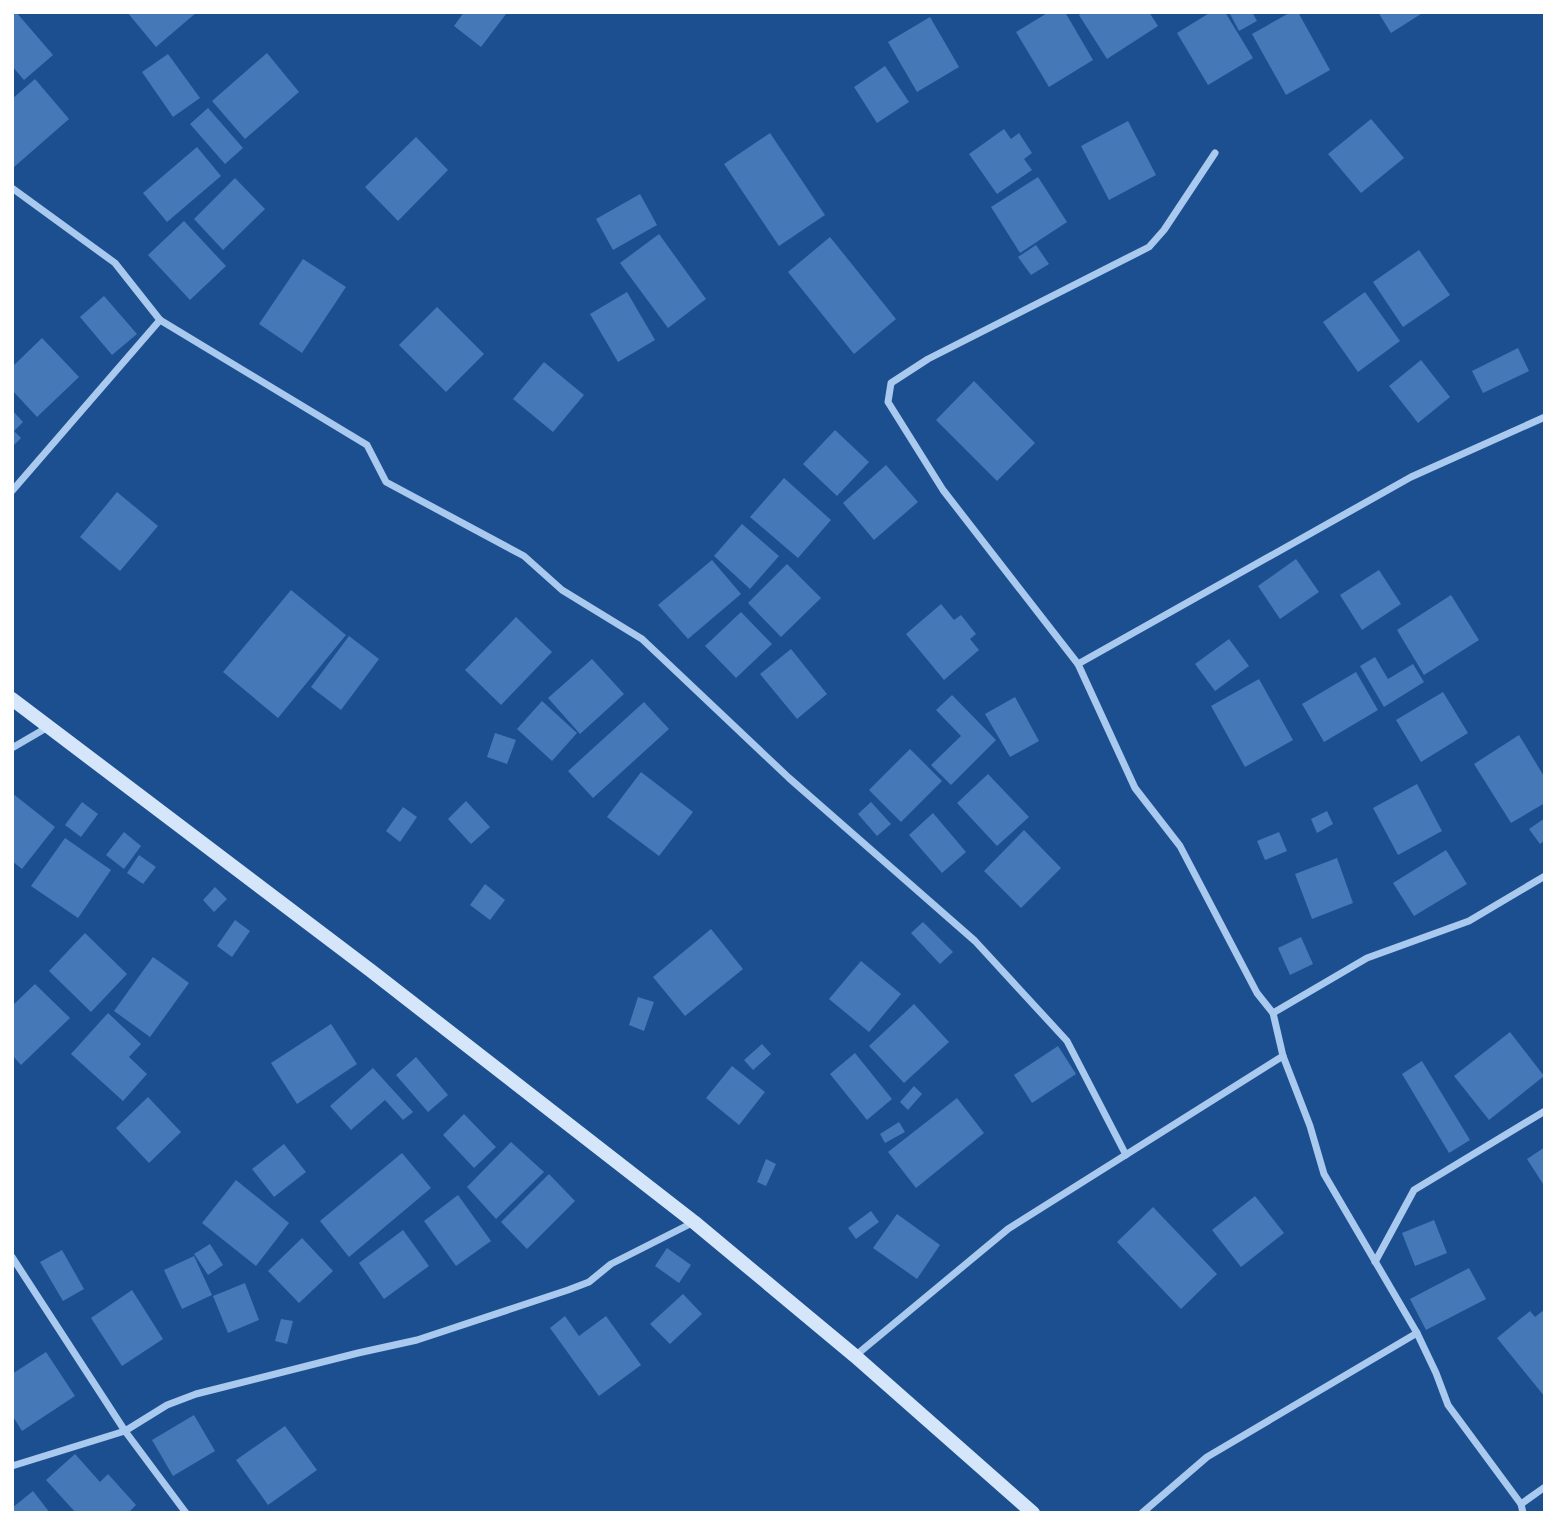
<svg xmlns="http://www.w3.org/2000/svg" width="1557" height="1525" font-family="Arial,sans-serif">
<rect width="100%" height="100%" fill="#1b4f8f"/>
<g fill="#4478b7">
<path d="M12,12H16L53,55L24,80L12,66Z"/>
<path d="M127,12H197L156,47Z"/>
<path d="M464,12H504L506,14L481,47L454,26Z"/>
<path d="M1049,12H1065L1093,60L1049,87L1016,32Z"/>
<path d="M1083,12H1149L1158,26L1107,59L1079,15Z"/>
<path d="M1211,12H1225L1253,58L1208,85L1177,33Z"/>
<path d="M1229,12H1252L1257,21L1239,31Z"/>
<path d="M1291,12H1298L1330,70L1286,95L1252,34Z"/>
<path d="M1378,12H1424L1391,33Z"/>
<path d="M930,17L959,67L917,92L888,42Z"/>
<path d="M267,53L299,92L245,139L212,101Z"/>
<path d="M168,54L200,98L173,117L142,72Z"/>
<path d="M885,66L909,102L877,123L854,87Z"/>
<path d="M35,79L69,119L14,167L12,99Z"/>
<path d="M208,108L243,148L225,164L190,124Z"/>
<path d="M1371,119L1404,158L1361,193L1328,154Z"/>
<path d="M1128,121L1156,175L1109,200L1081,146Z"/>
<path d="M1004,129L1011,139L1019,133L1032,153L1024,159L1032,170L997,194L969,154Z"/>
<path d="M770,133L825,215L779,246L724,164Z"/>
<path d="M416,137L448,170L398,221L365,187Z"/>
<path d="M197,147L221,176L167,222L143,193Z"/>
<path d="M1038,177L1067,222L1020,253L991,207Z"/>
<path d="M235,178L265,209L223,250L194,219Z"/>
<path d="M640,194L657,225L613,250L596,219Z"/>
<path d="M184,221L226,266L190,300L148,255Z"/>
<path d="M659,234L706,299L668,328L620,263Z"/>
<path d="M830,237L896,319L854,354L788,272Z"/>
<path d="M1036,245L1049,264L1031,275L1018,257Z"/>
<path d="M1419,250L1450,295L1403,327L1373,282Z"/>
<path d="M303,259L346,287L302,353L259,324Z"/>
<path d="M627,292L655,340L618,362L590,314Z"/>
<path d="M1365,292L1400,341L1358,372L1323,322Z"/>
<path d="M104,296L137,334L112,355L80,317Z"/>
<path d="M437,307L484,354L446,392L399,345Z"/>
<path d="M42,338L79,377L37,417L12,390V367Z"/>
<path d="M1518,348L1529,371L1483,393L1472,371Z"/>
<path d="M1421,360L1450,397L1418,423L1389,386Z"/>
<path d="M544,362L584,395L553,432L513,399Z"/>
<path d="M974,381L1035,443L997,481L936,420Z"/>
<path d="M12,410L23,422L14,431L21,438L12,447Z"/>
<path d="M835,430L869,462L837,496L803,464Z"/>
<path d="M886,465L918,502L874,540L843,503Z"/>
<path d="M784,478L831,520L798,558L750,517Z"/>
<path d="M117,492L158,526L120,571L80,537Z"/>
<path d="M742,524L779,556L750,589L714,556Z"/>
<path d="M1296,559L1319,592L1280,619L1258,586Z"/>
<path d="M712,560L741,594L688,639L658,605Z"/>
<path d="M787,564L821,598L781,637L748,603Z"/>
<path d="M1379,570L1401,604L1362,630L1340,595Z"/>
<path d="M291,590L346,635L278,718L223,672Z"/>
<path d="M1451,595L1479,640L1424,675L1397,630Z"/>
<path d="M941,604L954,620L961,615L976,634L970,639L979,650L944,680L906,634Z"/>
<path d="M741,612L772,644L736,678L705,646Z"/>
<path d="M516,617L552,652L501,705L465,670Z"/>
<path d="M349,636L379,659L341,710L311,687Z"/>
<path d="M1229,639L1249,666L1215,691L1195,664Z"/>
<path d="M791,649L827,694L797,719L760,674Z"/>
<path d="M1375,657L1388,679L1413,664L1424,682L1384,707L1360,666Z"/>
<path d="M592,659L624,694L580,734L548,698Z"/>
<path d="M1356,672L1378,710L1324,742L1302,704Z"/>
<path d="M1259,679L1293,740L1245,767L1211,706Z"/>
<path d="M1443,692L1468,733L1421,762L1396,720Z"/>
<path d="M952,695L996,740L951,785L931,765L961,736L936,710Z"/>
<path d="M1015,697L1039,741L1010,757L985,714Z"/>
<path d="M542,701L577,733L552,761L517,729Z"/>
<path d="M644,702L669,729L593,798L568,771Z"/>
<path d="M495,733L516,740L507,764L487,757Z"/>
<path d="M1519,735L1545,778V803L1511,823L1474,764Z"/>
<path d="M910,749L942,781L901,822L869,790Z"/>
<path d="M641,772L693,812L659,856L607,817Z"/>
<path d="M988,774L1029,817L997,846L957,803Z"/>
<path d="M1417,784L1442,831L1398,855L1373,808Z"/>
<path d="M12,793L55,827L22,869L12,861Z"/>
<path d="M466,801L490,827L471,844L448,819Z"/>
<path d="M82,802L98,814L81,837L65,825Z"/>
<path d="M871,802L891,824L877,836L858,814Z"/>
<path d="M403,807L417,817L400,842L386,831Z"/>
<path d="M1327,811L1333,824L1317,833L1311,819Z"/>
<path d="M933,813L966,852L942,873L909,835Z"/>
<path d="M1545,818V840L1540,844L1529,829Z"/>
<path d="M1024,830L1061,868L1021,908L984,871Z"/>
<path d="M124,832L141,846L124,869L106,855Z"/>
<path d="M1279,832L1287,851L1265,860L1257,841Z"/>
<path d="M65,838L111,870L78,918L31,886Z"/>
<path d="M1446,850L1467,884L1414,916L1393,883Z"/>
<path d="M139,855L156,867L143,884L127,873Z"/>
<path d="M1337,858L1353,903L1312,919L1295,874Z"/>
<path d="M485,884L505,900L490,920L470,905Z"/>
<path d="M215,887L227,899L214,912L203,900Z"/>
<path d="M235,920L250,931L232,957L217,946Z"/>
<path d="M923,922L953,952L940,964L911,933Z"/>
<path d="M711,929L743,969L685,1016L653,977Z"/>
<path d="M85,933L127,974L91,1012L49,971Z"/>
<path d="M1301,937L1313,964L1290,975L1278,948Z"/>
<path d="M153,957L189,983L150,1037L114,1011Z"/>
<path d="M861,961L901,994L869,1032L829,999Z"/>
<path d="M35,984L70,1018L21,1065L12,1055V1006Z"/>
<path d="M638,997L654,1002L644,1031L629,1025Z"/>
<path d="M914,1004L949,1042L904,1083L869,1046Z"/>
<path d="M108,1013L141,1044L129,1057L147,1074L123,1101L71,1054Z"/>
<path d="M331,1024L357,1064L297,1104L271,1063Z"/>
<path d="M1510,1032L1544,1076L1489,1120L1454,1076Z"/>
<path d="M762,1044L771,1054L753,1070L744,1060Z"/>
<path d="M1058,1046L1076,1074L1032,1103L1014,1075Z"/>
<path d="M855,1053L892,1099L867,1120L830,1074Z"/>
<path d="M416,1057L448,1095L428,1112L396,1075Z"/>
<path d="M1422,1061L1470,1140L1449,1153L1402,1074Z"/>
<path d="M732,1066L765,1092L739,1125L706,1098Z"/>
<path d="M373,1068L413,1112L403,1120L385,1100L351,1130L330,1106Z"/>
<path d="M914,1086L922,1094L908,1110L900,1102Z"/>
<path d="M148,1097L181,1132L149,1163L116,1128Z"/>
<path d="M957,1098L984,1133L916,1188L888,1152Z"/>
<path d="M464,1114L496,1147L474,1168L443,1135Z"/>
<path d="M899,1122L905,1132L885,1143L880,1134Z"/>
<path d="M511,1142L544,1172L496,1219L467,1187Z"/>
<path d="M284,1144L306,1172L274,1197L252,1169Z"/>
<path d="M1545,1147V1187L1527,1159Z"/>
<path d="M402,1153L431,1188L349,1257L320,1221Z"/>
<path d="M766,1159L776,1164L766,1186L757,1182Z"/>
<path d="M549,1174L575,1201L527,1249L501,1222Z"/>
<path d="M236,1180L289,1223L256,1266L202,1223Z"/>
<path d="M458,1195L491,1241L456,1266L424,1221Z"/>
<path d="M1255,1196L1284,1233L1241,1267L1212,1230Z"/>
<path d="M1153,1207L1217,1274L1181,1309L1117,1242Z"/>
<path d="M871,1211L879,1222L856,1239L848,1228Z"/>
<path d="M897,1214L940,1245L917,1279L873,1248Z"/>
<path d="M1434,1220L1447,1253L1415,1266L1402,1233Z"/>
<path d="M403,1230L429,1266L384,1299L359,1263Z"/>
<path d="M302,1238L333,1271L299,1303L268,1271Z"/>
<path d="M210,1244L223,1265L208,1275L194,1254Z"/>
<path d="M667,1248L691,1265L679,1283L655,1266Z"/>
<path d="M62,1250L84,1289L63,1301L40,1262Z"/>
<path d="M194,1256L212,1295L182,1309L164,1270Z"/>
<path d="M1469,1268L1486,1299L1426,1330L1410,1299Z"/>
<path d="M245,1283L259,1320L228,1333L213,1296Z"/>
<path d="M132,1290L163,1339L122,1366L91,1318Z"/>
<path d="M683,1294L702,1314L670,1344L650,1324Z"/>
<path d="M1545,1309V1397L1497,1338L1530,1311L1535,1317Z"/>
<path d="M565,1316L579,1336L606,1316L641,1365L599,1396L550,1328Z"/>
<path d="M281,1319L293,1321L287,1344L275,1341Z"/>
<path d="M46,1352L75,1396L22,1431L12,1415V1374Z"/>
<path d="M194,1415L215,1451L173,1476L152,1440Z"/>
<path d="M285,1426L317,1470L268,1505L236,1460Z"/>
<path d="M75,1454L100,1482L108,1474L136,1505L128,1513H76L46,1480Z"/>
<path d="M33,1491L50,1513H12V1508Z"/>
</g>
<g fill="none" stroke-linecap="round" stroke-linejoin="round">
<g stroke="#a9c9ee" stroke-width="7">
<path d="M1215,153L1164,230L1149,247L928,359L891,383L888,402L943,490L1078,664L1135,788L1180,846L1257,993L1273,1013L1283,1056L1310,1126L1324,1174L1417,1333L1436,1373L1448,1405L1521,1504L1523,1513"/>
<path d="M12,188L115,263L160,320L367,445L386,482L524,556L562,590L642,639L789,778L975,941L1067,1041L1126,1155"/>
<path d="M12,491L160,320"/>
<path d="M1078,664L1411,477L1545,417"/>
<path d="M12,748L48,727"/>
<path d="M1273,1013L1367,958L1469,921L1545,876"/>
<path d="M12,1257L125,1431L186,1513"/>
<path d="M1375,1262L1414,1190L1545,1111"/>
<path d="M855,1356L1008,1229L1283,1056"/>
<path d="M12,1466L125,1431L167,1405L196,1394L358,1353L417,1340L568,1290L589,1282L611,1264L694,1222"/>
<path d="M1521,1504L1545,1487"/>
<path d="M1142,1513L1207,1457L1417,1333"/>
</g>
<path stroke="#d6e6fa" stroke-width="14" d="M12,699L370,970L694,1222L855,1356L1033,1513"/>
</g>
<rect width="1557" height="1525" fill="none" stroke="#ffffff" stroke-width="28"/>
</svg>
